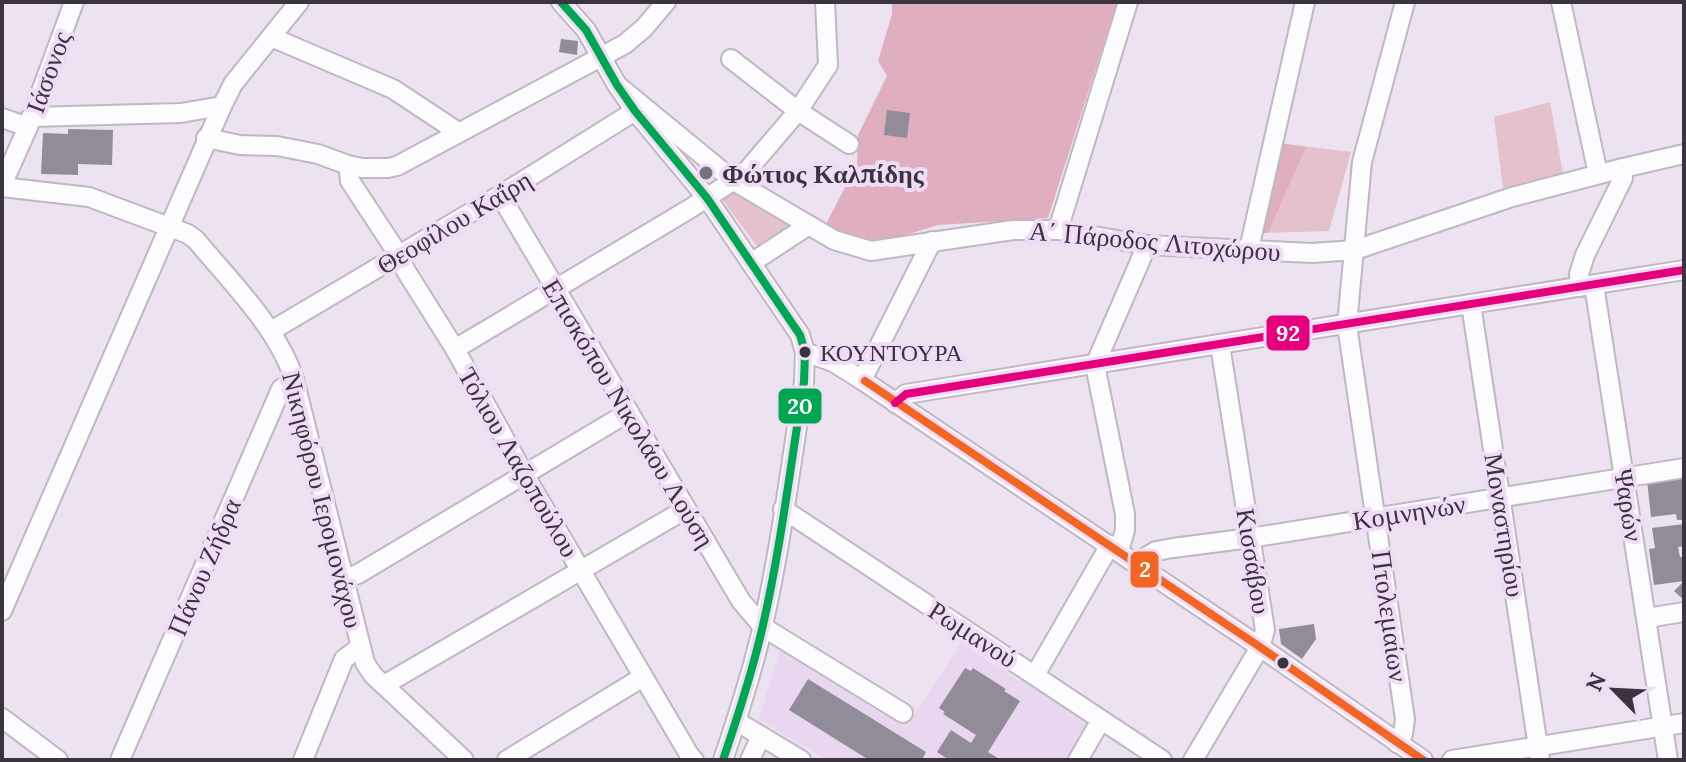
<svg xmlns="http://www.w3.org/2000/svg" width="1686" height="762" font-family="Lora,serif">
<rect width="100%" height="100%" fill="#ece2f0"/>
<path fill="#e8d7ef" d="M961,643L1020,682L1025,675L1096,723L1074,760H827L759,719L781,646L909,723Z"/>
<g fill="#e5c0cd">
<path d="M1550,102L1563,173L1503,188L1494,117Z"/>
<path d="M1279,143L1351,152L1329,231L1258,233Z"/>
<path d="M738,189L800,226L761,252L722,199Z"/>
</g>
<g fill="#dfafc0">
<path d="M892,2H1117L1048,218L938,225L883,242L863,243L825,226L857,164L858,135L887,76L878,61L892,14Z"/>
<path d="M1279,143L1306,147L1268,233H1258Z"/>
</g>
<g fill="#918c97">
<path d="M561,39L578,41L577,55L559,52Z"/>
<path d="M887,110L910,113L907,138L884,135Z"/>
<path d="M68,129L113,130L112,165L78,164V175L41,174L43,133L68,134Z"/>
<path d="M1684,476V520H1677L1676,514L1651,517L1647,480Z"/>
<path d="M1684,524V546L1678,547L1680,557H1684V600L1674,591L1684,581L1654,585L1649,549L1655,548L1652,528Z"/>
<path d="M1314,624L1316,639L1302,659L1281,644L1279,629Z"/>
<path d="M965,668L971,671L973,668L1006,689L1004,691L1020,701L988,752L1001,760H949L937,752L951,730L971,743L976,735L943,714L945,712L939,708Z"/>
<path d="M808,679L926,752L922,760H869L789,710Z"/>
</g>
<g fill="none" stroke-linecap="round" stroke-linejoin="round">
<g stroke="#bfb8c2" stroke-width="22">
<g id="minor">
<path d="M561,2L586,30L617,85L635,111L707,198L800,335L805,352L804,382C791,462 781,546 763,625C753,670 738,716 723,760"/>
<path d="M1561,2L1598,174"/>
<path d="M271,37L393,89L458,132"/>
<path d="M731,59L798,111L849,144"/>
<path d="M617,85L734,181L834,240L871,251L1013,230H1058L1147,245L1312,253L1355,250L1512,197L1623,168L1684,154"/>
<path d="M31,117L181,113L222,106"/>
<path d="M2,118L28,127"/>
<path d="M206,138L240,145L277,146L318,154L348,165L362,168H388L397,166L625,44L644,28L666,2"/>
<path d="M348,165L350,181L398,254L406,271L455,349L524,474L690,756L694,760"/>
<path d="M2,185L28,127L74,2"/>
<path d="M2,187L89,197L188,234L196,240C230,281 278,328 294,379L365,663L373,675L464,760"/>
<path d="M502,194L506,205L741,601L763,627L903,713"/>
<path d="M1058,230L1128,2"/>
<path d="M1249,249L1305,2"/>
<path d="M751,263L809,225"/>
<path d="M1594,285L1668,760"/>
<path d="M1580,287L1579,274L1585,255L1623,178V168"/>
<path d="M1471,304L1540,760"/>
<path d="M271,331L502,194L635,111"/>
<path d="M455,349L691,208L745,173L798,111L828,65L825,2"/>
<path d="M805,352L833,362L862,380L1260,647L1423,760"/>
<path d="M862,380L932,241"/>
<path d="M895,403L906,394L1684,270"/>
<path d="M783,509L1162,760"/>
<path d="M1119,551L1125,530V514L1095,365L1147,245"/>
<path d="M1136,563L1156,551L1173,548L1250,538L1684,468"/>
<path d="M344,579L358,574L629,412"/>
<path d="M2,611L222,106L233,84L299,2"/>
<path d="M1647,618L1684,612"/>
<path d="M1035,675L1110,545"/>
<path d="M384,685L686,509"/>
<path d="M2,718L58,760"/>
<path d="M736,721L801,760"/>
<path d="M1397,743L1403,734L1405,719L1347,325L1362,162L1405,2"/>
<path d="M120,760L281,389L294,379"/>
<path d="M303,760L344,659L360,647"/>
<path d="M507,760L643,677"/>
<path d="M750,760L761,736"/>
<path d="M1078,760L1101,720"/>
<path d="M1193,760L1260,647L1265,630L1220,345"/>
<path d="M1452,760L1684,723"/>
</g>
</g>
<use href="#minor" stroke="#fcfbfd" stroke-width="18"/>
<g stroke="#efdcf6" stroke-width="14">
<path id="bus-1" d="M865,381L1260,647L1423,760"/>
</g>
<g stroke="#efdcf6" stroke-width="14">
<path id="bus-2" d="M561,2L586,30L617,85L635,111L707,198L800,335L805,352L804,382C791,462 781,546 763,625C753,670 738,716 723,760"/>
</g>
<g stroke="#efdcf6" stroke-width="14">
<path id="bus-3" d="M895,403L906,394L1684,270"/>
</g>
<use href="#bus-1" stroke="#f26522" stroke-width="8"/>
<use href="#bus-2" stroke="#00a651" stroke-width="8"/>
<use href="#bus-3" stroke="#e5007d" stroke-width="8"/>
</g>
<circle fill="#79717c" stroke="#efdcf6" stroke-width="3" cx="706" cy="173" r="8"/>
<g fill="#3b343e" stroke="#efdcf6" stroke-width="3">
<circle cx="805" cy="352" r="7"/>
<circle cx="1283" cy="663" r="7"/>
</g>
<g text-anchor="middle" dominant-baseline="central" stroke-width="8" stroke-linejoin="round" paint-order="stroke">
<g font-size="24" fill="#3b343e" stroke="#efdcf6" text-anchor="start">
<text x="820" y="352">ΚΟΥΝΤΟΥΡΑ</text>
</g>
<g font-size="26" fill="#3b343e" stroke="#efdcf6">
<text transform="translate(48 72) rotate(-70)">Ιάσονος</text>
<text transform="translate(454 222) rotate(-31)">Θεοφίλου Καΐρη</text>
<text transform="translate(1155 241) rotate(5)">Α΄ Πάροδος Λιτοχώρου</text>
<text transform="translate(629 413) rotate(59)">Επισκόπου Νικολάου Λούση</text>
<text transform="translate(519 462) rotate(60)">Τόλιου Λαζοπούλου</text>
<text transform="translate(323 500) rotate(76)">Νικηφόρου Ιερομονάχου</text>
<text transform="translate(1629 505) rotate(81)">Ψαρών</text>
<text transform="translate(1409 512) rotate(-9)">Κομνηνών</text>
<text transform="translate(1505 525) rotate(81)">Μοναστηρίου</text>
<text transform="translate(1254 561) rotate(81)">Κισσάβου</text>
<text transform="translate(204 567) rotate(-67)">Πάνου Ζήδρα</text>
<text transform="translate(1390 616) rotate(82)">Πτολεμαίων</text>
<text transform="translate(973 634) rotate(33)">Ρωμανού</text>
</g>
<g font-size="26" font-weight="bold" fill="#3b343e" stroke="#efdcf6" text-anchor="start">
<text x="722" y="173">Φώτιος Καλπίδης</text>
</g>
</g>
<g stroke="#efdcf6" stroke-width="3">
<rect x="1265" y="314" width="46" height="38" rx="8" fill="#e5007d"/>
<rect x="777" y="387" width="46" height="38" rx="8" fill="#00a651"/>
<rect x="1129" y="550" width="31" height="39" rx="8" fill="#f26522"/>
</g>
<g font-size="22" text-anchor="middle" font-weight="bold" fill="#fff">
<text x="1288" y="341">92</text>
<text x="800" y="414">20</text>
<text x="1145" y="577">2</text>
</g>
<rect width="1686" height="762" fill="none" stroke="#3b343e" stroke-width="8"/>
<g transform="translate(1614 690) rotate(294)" stroke="#efdcf6" stroke-width="6" paint-order="stroke">
<path d="M0-6L14 30L0 20L-14 30Z" fill="#3b343e"/>
<text y="-12" font-size="22" font-weight="bold" text-anchor="middle" fill="#3b343e">N</text>
</g>
</svg>
